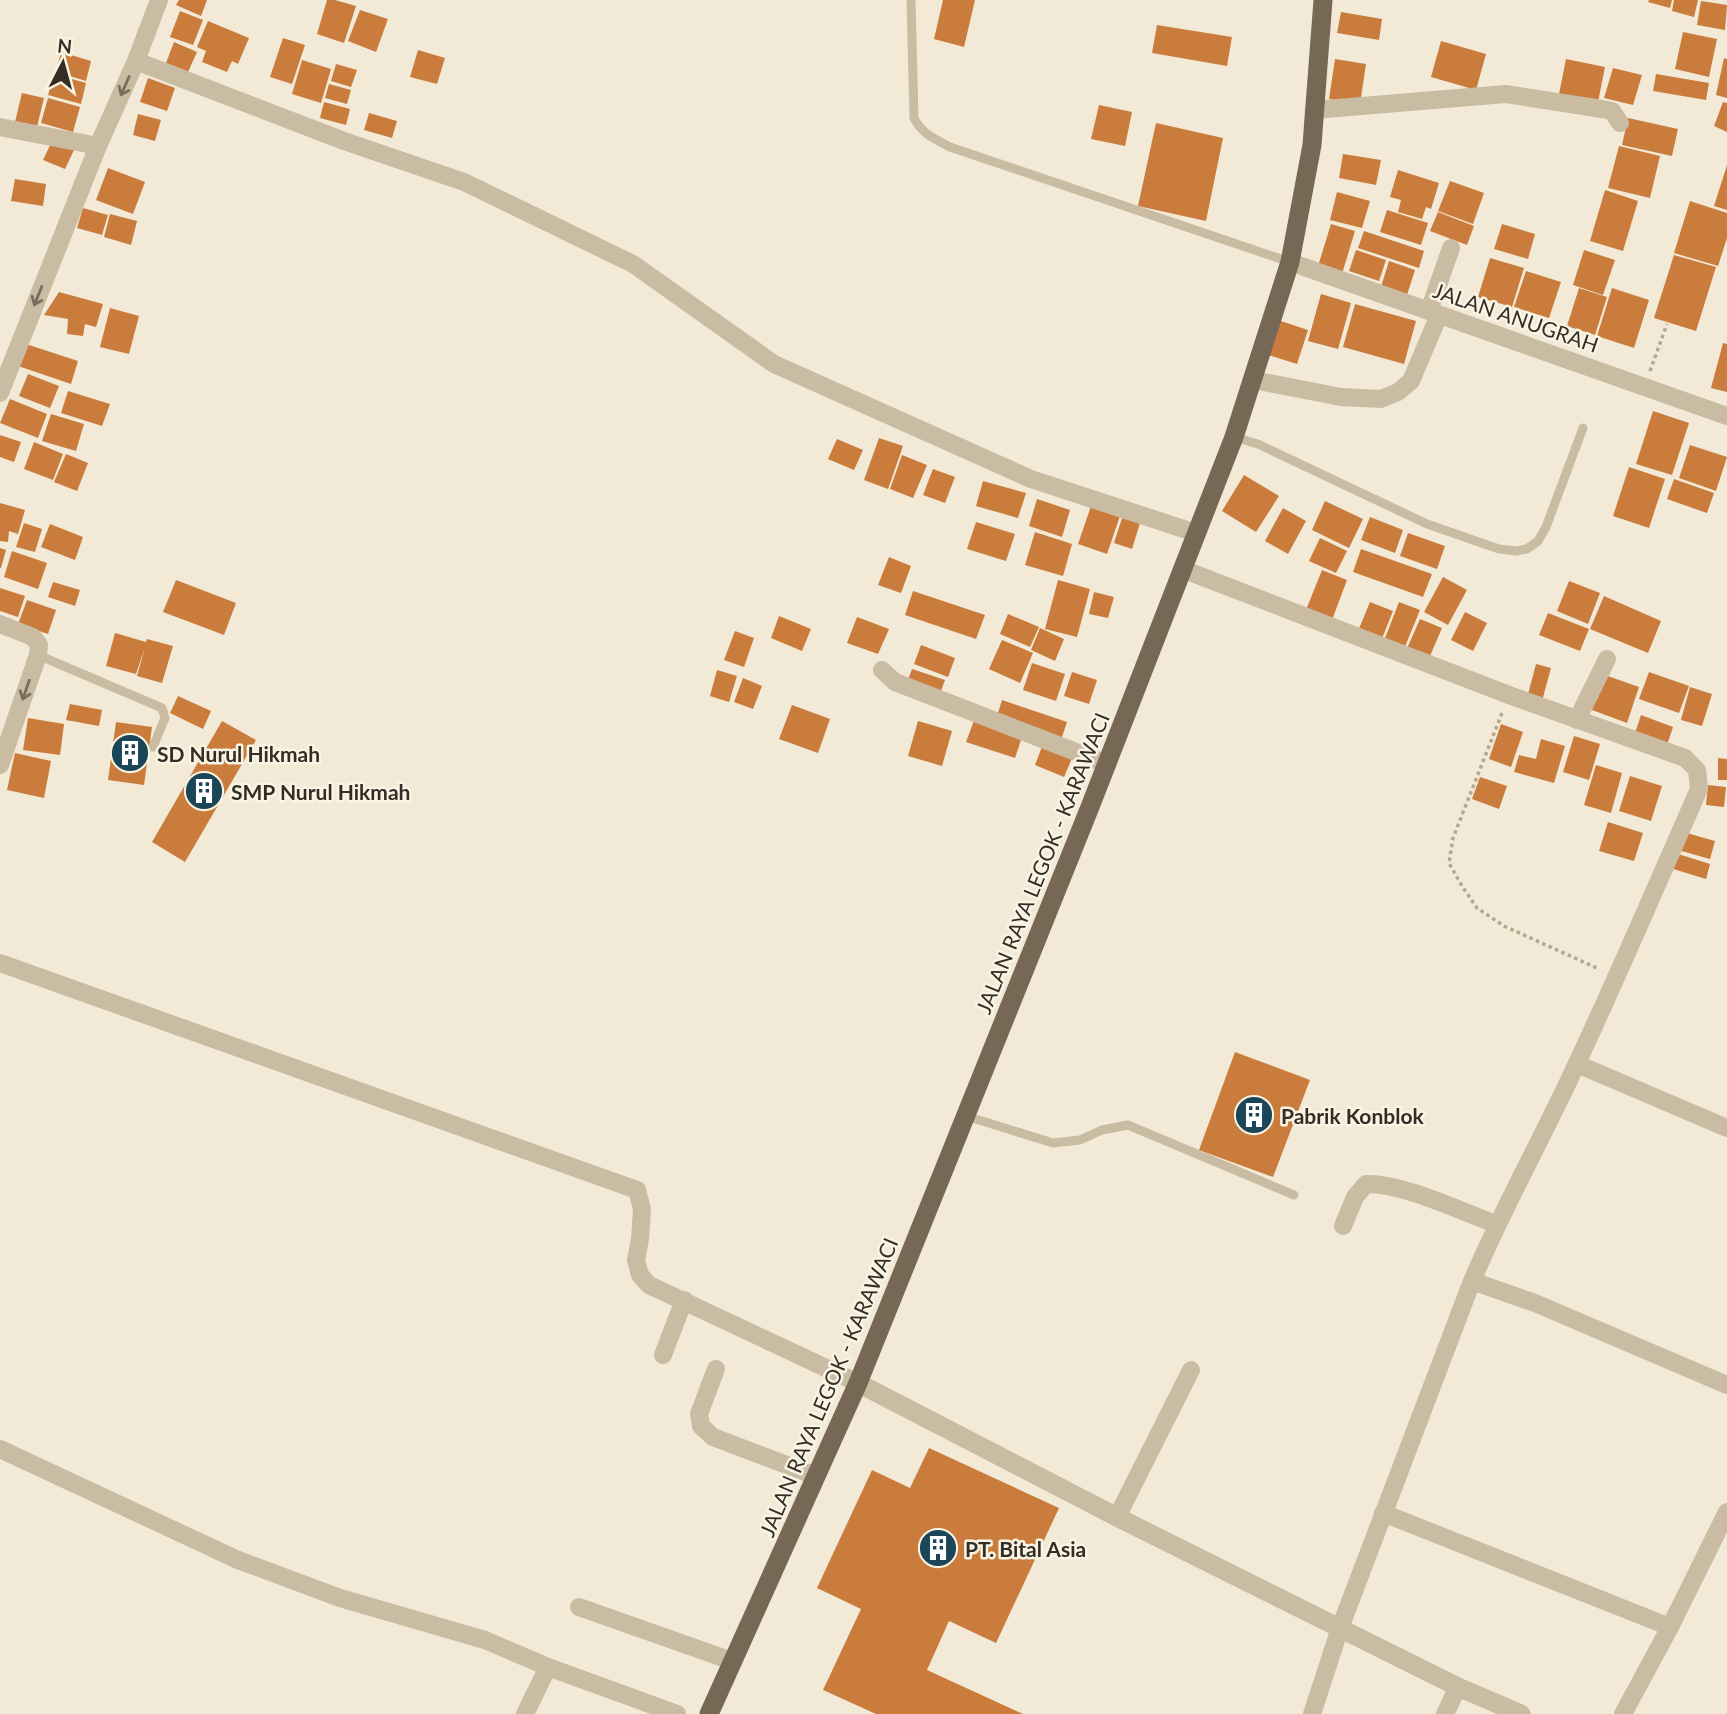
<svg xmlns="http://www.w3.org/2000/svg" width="1727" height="1714" font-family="Lato,sans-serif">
<rect width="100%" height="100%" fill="#f2ead7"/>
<g fill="#ca7c3d">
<path d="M179,0H207L201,16L176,5Z"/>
<path d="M327,0H335L356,6L344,43L317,34Z"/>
<path d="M943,0H975L964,47L934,39Z"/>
<path d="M1649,0H1672L1670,8L1648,2Z"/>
<path d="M1674,0H1698L1694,17L1672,11Z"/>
<path d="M1701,1L1727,5L1725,30L1697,25Z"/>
<path d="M360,10L388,19L376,52L348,41Z"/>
<path d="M180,11L203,20L193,45L170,37Z"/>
<path d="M1341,12L1382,19L1379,40L1337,33Z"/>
<path d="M208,21L249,38L238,64L232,61L227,72L202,62L206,51L197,47Z"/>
<path d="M1157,25L1232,37L1227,66L1152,53Z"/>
<path d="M1683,32L1717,39L1709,77L1675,69Z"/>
<path d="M283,38L305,45L292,84L270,77Z"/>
<path d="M1441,41L1486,54L1476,90L1431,77Z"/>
<path d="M174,42L197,52L188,72L166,63Z"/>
<path d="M418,50L445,58L437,84L410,77Z"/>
<path d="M61,52L91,61L86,81L56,72Z"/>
<path d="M1724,58L1727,59V98L1716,95Z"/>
<path d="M1335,59L1366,64L1360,104L1329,99Z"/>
<path d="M1566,59L1605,67L1598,102L1559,94Z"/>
<path d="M302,60L331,69L321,103L292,94Z"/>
<path d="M336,64L357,70L351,87L331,81Z"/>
<path d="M1613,68L1642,75L1633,105L1604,98Z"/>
<path d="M54,74L86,83L81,104L48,95Z"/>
<path d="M1656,74L1709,83L1706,100L1653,91Z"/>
<path d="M148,78L175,88L167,111L140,102Z"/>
<path d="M329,84L351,90L347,104L325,98Z"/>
<path d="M22,93L44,98L36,131L14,126Z"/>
<path d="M48,98L80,107L73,132L41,123Z"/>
<path d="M324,102L350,109L346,125L320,118Z"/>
<path d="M1723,102L1727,103V132L1714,126Z"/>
<path d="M1099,105L1132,112L1125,146L1091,139Z"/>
<path d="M369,113L397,121L392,138L364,130Z"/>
<path d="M138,114L161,120L155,141L133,135Z"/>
<path d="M1628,118L1678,129L1672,156L1622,145Z"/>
<path d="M1156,123L1223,138L1206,221L1138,206Z"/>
<path d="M52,141L74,150L65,169L43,160Z"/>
<path d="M1619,146L1660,156L1650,198L1608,188Z"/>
<path d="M1343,154L1381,160L1376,185L1339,178Z"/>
<path d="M1727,165V210L1714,206Z"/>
<path d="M108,168L145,182L133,214L96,200Z"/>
<path d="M1398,170L1439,183L1431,209L1426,207L1422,219L1398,212L1401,200L1390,197Z"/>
<path d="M15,179L46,184L43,206L11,201Z"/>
<path d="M1450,181L1484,193L1473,224L1438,211Z"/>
<path d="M1605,190L1638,201L1623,251L1590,241Z"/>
<path d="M1337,192L1370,201L1362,228L1330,220Z"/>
<path d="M1690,201L1727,213V238L1718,266L1674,253Z"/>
<path d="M83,208L108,215L102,235L77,228Z"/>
<path d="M1387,210L1428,223L1421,245L1380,232Z"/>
<path d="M1438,212L1474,226L1467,245L1430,231Z"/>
<path d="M110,214L137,221L131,245L104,237Z"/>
<path d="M1331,224L1355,231L1342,274L1318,266Z"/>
<path d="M1502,224L1535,234L1528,259L1494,249Z"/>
<path d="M1364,231L1424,251L1419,268L1358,248Z"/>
<path d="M1356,250L1386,260L1379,281L1349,271Z"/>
<path d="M1584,250L1615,260L1603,295L1573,285Z"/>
<path d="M1674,255L1716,267L1696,331L1654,318Z"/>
<path d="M1490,258L1524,268L1512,307L1478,297Z"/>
<path d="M1389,261L1415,270L1407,295L1381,287Z"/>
<path d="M1526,271L1561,282L1549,318L1514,307Z"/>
<path d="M1579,288L1607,297L1595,335L1567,326Z"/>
<path d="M1612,288L1649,300L1634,348L1597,336Z"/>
<path d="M59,292L103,304L96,327L85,324L83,336L67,334L68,319L44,315Z"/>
<path d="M1321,294L1351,303L1338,349L1308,341Z"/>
<path d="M1355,304L1416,321L1404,364L1343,347Z"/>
<path d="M110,308L139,316L129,354L100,347Z"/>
<path d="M1278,320L1308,330L1297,364L1268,355Z"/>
<path d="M1723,343L1727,344V392L1711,388Z"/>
<path d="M26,344L78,361L71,384L18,366Z"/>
<path d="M28,374L59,386L50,408L19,396Z"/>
<path d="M68,391L110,404L102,426L61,413Z"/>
<path d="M10,399L47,414L38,438L0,423Z"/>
<path d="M1653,411L1689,423L1672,475L1636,464Z"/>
<path d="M51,414L84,424L76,451L42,441Z"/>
<path d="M0,435L21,442L14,462L0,457Z"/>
<path d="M879,438L903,446L888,489L864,480Z"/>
<path d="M837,439L863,450L854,470L828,459Z"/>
<path d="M34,442L63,454L53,480L24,469Z"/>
<path d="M1690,445L1727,457L1716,491L1679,478Z"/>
<path d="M66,454L88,463L77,491L54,482Z"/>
<path d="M902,455L927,465L913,498L890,489Z"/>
<path d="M1629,467L1665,479L1649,528L1613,516Z"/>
<path d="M933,469L955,477L945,503L923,495Z"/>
<path d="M1244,475L1279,496L1256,532L1222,511Z"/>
<path d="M1674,479L1714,493L1707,513L1667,499Z"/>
<path d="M983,481L1026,493L1018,518L976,506Z"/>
<path d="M1037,499L1070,510L1062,537L1029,526Z"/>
<path d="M1325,501L1363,519L1349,548L1312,530Z"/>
<path d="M0,503L25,510L18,534L9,531L8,542L0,541Z"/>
<path d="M1091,506L1120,516L1107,554L1078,544Z"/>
<path d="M1283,508L1306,521L1288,554L1265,541Z"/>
<path d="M1370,517L1403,530L1395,553L1361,540Z"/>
<path d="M1122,518L1140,523L1132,549L1114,543Z"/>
<path d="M976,522L1015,534L1006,561L967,549Z"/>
<path d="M24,523L42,529L35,552L16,547Z"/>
<path d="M50,524L83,537L75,560L41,547Z"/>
<path d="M1035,532L1072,544L1063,576L1025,565Z"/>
<path d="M1408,533L1445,546L1437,569L1400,556Z"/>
<path d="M1320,538L1347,551L1336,573L1309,561Z"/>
<path d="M0,548L6,550L1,568H0Z"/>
<path d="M1361,549L1432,574L1423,597L1353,572Z"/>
<path d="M12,551L47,563L38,589L4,577Z"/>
<path d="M889,557L911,566L901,593L878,585Z"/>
<path d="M1322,570L1347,580L1332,620L1306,610Z"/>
<path d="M1443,577L1467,590L1448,625L1424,612Z"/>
<path d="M176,580L236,603L224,635L163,612Z"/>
<path d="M1058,580L1090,589L1077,637L1045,629Z"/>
<path d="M1569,581L1600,593L1588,624L1557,611Z"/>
<path d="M53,582L80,590L75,606L48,597Z"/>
<path d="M0,588L25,596L18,617L0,611Z"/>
<path d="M913,591L985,615L976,639L905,615Z"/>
<path d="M1094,592L1114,597L1108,618L1089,614Z"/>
<path d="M1604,596L1661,621L1648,653L1590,629Z"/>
<path d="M27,600L56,610L48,634L18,624Z"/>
<path d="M1370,602L1393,611L1381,641L1358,631Z"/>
<path d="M1399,602L1420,610L1402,654L1382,646Z"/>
<path d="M1465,612L1487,623L1473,651L1451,640Z"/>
<path d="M1548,613L1589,629L1580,651L1539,635Z"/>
<path d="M1008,614L1039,627L1030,647L1000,634Z"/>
<path d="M779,616L811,629L802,651L771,638Z"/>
<path d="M857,617L889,629L878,654L847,643Z"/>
<path d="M1420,619L1442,628L1427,663L1405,653Z"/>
<path d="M1040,628L1064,639L1055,661L1031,650Z"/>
<path d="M735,631L754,638L744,667L724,660Z"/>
<path d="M115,633L146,642L147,639L173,646L162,683L137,676L145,647L136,674L106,666Z"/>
<path d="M1002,640L1033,653L1020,683L989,669Z"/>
<path d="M921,645L955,658L948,677L914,664Z"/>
<path d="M1032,663L1065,674L1056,701L1023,690Z"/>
<path d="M1536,664L1551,668L1542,701L1527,698Z"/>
<path d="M912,669L945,680L939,696L906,685Z"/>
<path d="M717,670L737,676L729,702L710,696Z"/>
<path d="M1072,672L1097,680L1089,704L1064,696Z"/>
<path d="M1649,672L1689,686L1679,713L1639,699Z"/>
<path d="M1605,675L1639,687L1627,723L1592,710Z"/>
<path d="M743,678L762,686L753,709L734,702Z"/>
<path d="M1690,687L1712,694L1702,726L1681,720Z"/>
<path d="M178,696L211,711L203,729L170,713Z"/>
<path d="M1002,700L1067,722L1061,740L996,719Z"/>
<path d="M70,704L102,710L99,726L66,720Z"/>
<path d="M792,705L830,719L818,753L779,739Z"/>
<path d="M1641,715L1673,727L1666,748L1634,736Z"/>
<path d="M28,718L64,724L60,755L23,750Z"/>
<path d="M975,718L1023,734L1015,758L966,742Z"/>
<path d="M222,721L256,740L185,862L152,842Z"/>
<path d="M918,721L952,731L942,766L908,756Z"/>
<path d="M116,722L152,727L144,785L108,780Z"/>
<path d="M1501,724L1523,732L1511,767L1489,759Z"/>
<path d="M1574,736L1600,744L1589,780L1563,772Z"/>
<path d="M1541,739L1565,746L1554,783L1514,772L1519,755L1536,759Z"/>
<path d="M1043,744L1073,756L1064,777L1035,765Z"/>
<path d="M15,753L51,761L44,798L7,790Z"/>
<path d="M1718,758L1727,759V780H1718Z"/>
<path d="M1596,765L1622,773L1611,813L1584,805Z"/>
<path d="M1630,776L1662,786L1651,821L1619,811Z"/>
<path d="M1480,777L1507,786L1499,809L1472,799Z"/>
<path d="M1708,785L1726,787L1724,807L1706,805Z"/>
<path d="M1608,822L1643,833L1634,861L1599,851Z"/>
<path d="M1683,832L1715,841L1710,859L1678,850Z"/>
<path d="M1675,853L1710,864L1706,879L1670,868Z"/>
<path d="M1235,1052L1310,1080L1273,1177L1199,1150Z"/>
<path d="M929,1448L1059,1508L996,1643L949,1621L927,1670L1023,1714H876L823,1690L861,1609L817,1588L872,1470L910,1488Z"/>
</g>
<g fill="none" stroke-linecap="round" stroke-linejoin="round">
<g stroke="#b5a78d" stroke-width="3.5" stroke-dasharray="3.5 3.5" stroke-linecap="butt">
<path d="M1650,371L1667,324"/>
<path d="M1502,713L1453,838L1449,863L1462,886L1477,908L1504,926L1599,969"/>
</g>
<g stroke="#cabca3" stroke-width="9">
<path d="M911,0L914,118C922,134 935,139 950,147L1290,262"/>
<path d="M1234,437L1258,444L1427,524L1499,549L1516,551L1527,549L1538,541L1546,527L1583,428"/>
<path d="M38,655L162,708L165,718L153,747"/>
<path d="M966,1116L1053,1143L1080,1140L1102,1130L1128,1125L1294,1195"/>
</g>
<g stroke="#cabca3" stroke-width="18">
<path d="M136,61L344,141L464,182L633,264L774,364L1031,479L1196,533"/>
<path d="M1314,110L1506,94L1602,109L1612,111L1620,123"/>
<path d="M0,127L98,146"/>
<path d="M1290,262L1727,416"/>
<path d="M1429,311L1451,248"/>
<path d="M1253,380L1341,397L1381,399L1398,392L1411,381L1439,315"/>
<path d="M0,393L98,146L136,61L159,0"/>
<path d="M1182,569L1509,695L1685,758L1697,770L1699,789C1659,880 1620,971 1578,1061C1544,1135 1504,1206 1472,1281L1340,1628L1312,1714"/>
<path d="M0,624L33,637L39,645L38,655L0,765"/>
<path d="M882,670L895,682L1107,764"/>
<path d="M1577,720L1607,659"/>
<path d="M0,963L637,1190L642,1209L640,1239L636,1260L640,1275L649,1285L858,1383"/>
<path d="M1577,1064L1727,1128"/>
<path d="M1343,1226L1355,1197L1366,1184C1403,1183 1460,1211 1496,1224"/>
<path d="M1472,1281L1535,1303L1727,1385"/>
<path d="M663,1355L684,1300"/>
<path d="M716,1369L699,1414L701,1426L713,1437L816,1476"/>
<path d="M0,1449L238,1560L340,1598L485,1640L548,1667L677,1714"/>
<path d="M1383,1513L1670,1627"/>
<path d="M1117,1517L1191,1370"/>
<path d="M579,1607L732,1661"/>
<path d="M525,1714L548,1667"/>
<path d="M1445,1714L1458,1687"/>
<path d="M1623,1714L1670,1627L1727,1512"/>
</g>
<path stroke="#cabca3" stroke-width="19" d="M858,1383L1117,1517L1458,1687L1521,1714"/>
<path stroke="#776856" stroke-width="19" d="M709,1714L858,1383L1090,807L1234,437L1290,262L1312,145L1323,0"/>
</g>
<defs><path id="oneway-shaft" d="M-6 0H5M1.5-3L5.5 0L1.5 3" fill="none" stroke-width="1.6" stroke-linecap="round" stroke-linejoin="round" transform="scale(1.75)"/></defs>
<g stroke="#786d5e">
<use href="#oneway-shaft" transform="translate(125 86) rotate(114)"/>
<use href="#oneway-shaft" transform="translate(38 296) rotate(112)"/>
<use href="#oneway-shaft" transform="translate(26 690) rotate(109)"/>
</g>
<defs>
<g id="building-disc" transform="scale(2.0125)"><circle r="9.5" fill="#1a4657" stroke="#f9f4e3"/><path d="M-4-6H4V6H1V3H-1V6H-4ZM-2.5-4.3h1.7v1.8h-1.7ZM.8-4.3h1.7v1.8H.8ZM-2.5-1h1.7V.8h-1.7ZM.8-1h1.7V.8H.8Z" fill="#fff"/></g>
</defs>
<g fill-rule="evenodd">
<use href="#building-disc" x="130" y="753"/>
<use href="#building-disc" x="204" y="791"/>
<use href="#building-disc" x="1254" y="1115"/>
<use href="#building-disc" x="938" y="1548"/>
</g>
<g text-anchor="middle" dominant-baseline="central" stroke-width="5" stroke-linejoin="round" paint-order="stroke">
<g font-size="21" fill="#342d25" stroke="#f9f4e3">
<text transform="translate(1516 317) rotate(19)">JALAN ANUGRAH</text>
<text transform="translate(1042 863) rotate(-68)">JALAN RAYA LEGOK - KARAWACI</text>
<text transform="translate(828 1387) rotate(-67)">JALAN RAYA LEGOK - KARAWACI</text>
</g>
<g font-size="21" font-weight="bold" fill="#342d25" stroke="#f9f4e3" text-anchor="start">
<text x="157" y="753">SD Nurul Hikmah</text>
<text x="231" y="791">SMP Nurul Hikmah</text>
<text x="1281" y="1115">Pabrik Konblok</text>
<text x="965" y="1548">PT. Bital Asia</text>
</g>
</g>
<g transform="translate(63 63) rotate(6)" stroke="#f9f4e3" stroke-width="5" paint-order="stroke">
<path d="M0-5L12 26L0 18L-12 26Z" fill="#342d25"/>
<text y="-10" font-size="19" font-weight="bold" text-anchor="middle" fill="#342d25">N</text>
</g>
</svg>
